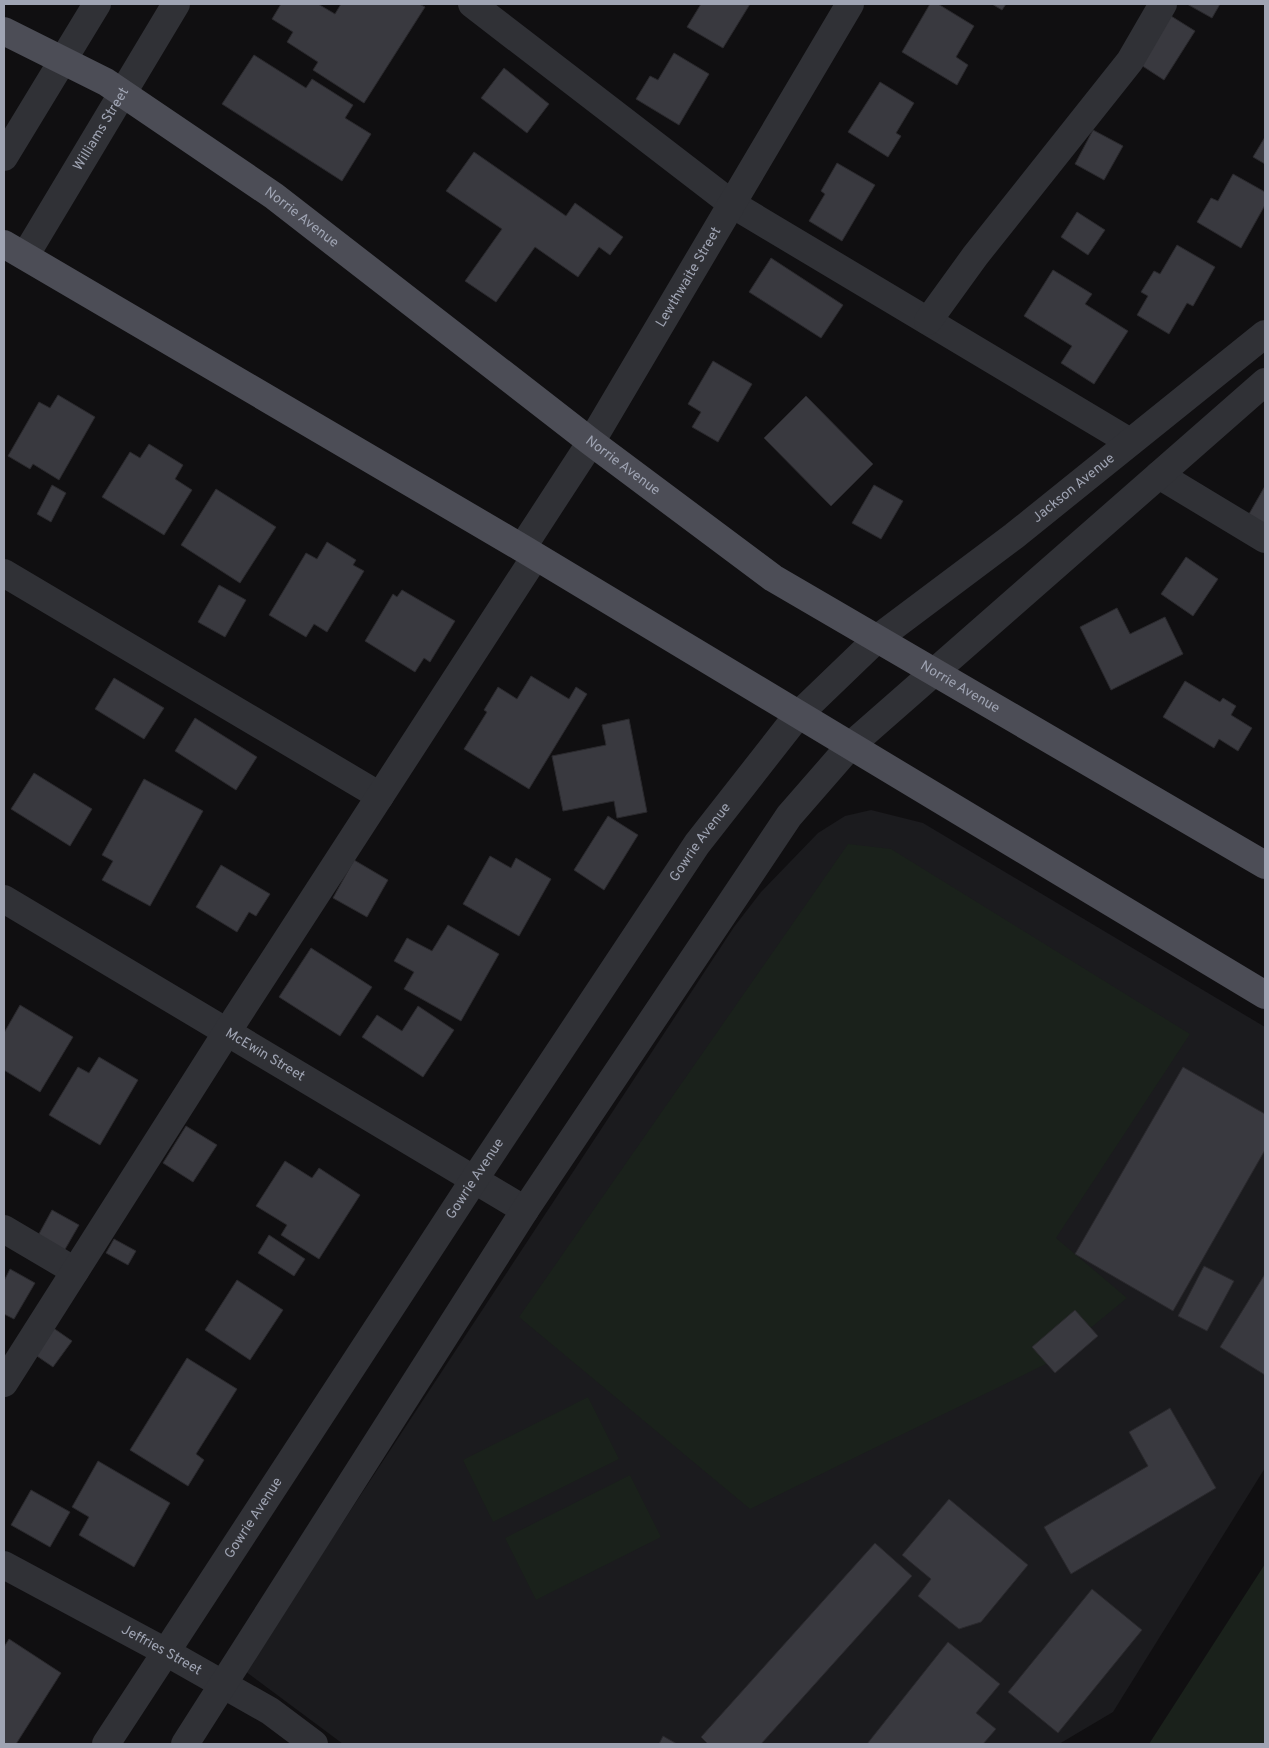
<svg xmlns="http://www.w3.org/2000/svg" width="1269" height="1748" font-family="Overpass,sans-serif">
<rect width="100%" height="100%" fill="#100f11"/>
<path fill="#1b1b1e" d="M871,810L923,823L1265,1027V1468L1113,1712L1059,1744H343L245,1671L734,927L761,892L818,833L845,816Z"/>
<g fill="#1a211b">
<path d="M848,844L891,849L1190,1034L1056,1238L1127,1298L1048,1363L750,1509L519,1317Z"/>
<path d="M588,1397L619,1459L493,1522L463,1460Z"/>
<path d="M630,1475L661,1537L536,1600L505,1538Z"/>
<path d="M1265,1564V1744H1149Z"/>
</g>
<g fill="#39393f" stroke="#2a292d">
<path d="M281,4H318L335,14L341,4H419L425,7L364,103L313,70L318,62L287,42L293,32L272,19Z"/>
<path d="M701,4H750L723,48L687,27Z"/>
<path d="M930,4H938L974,26L956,57L968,65L957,85L902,52Z"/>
<path d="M992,4H1006L1002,10Z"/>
<path d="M1187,4H1220L1212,18Z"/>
<path d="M1171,16L1195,31L1164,80L1141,65Z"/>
<path d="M674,53L709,74L679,125L636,99L650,76L658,80Z"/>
<path d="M254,55L306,88L312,79L353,105L345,118L371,134L342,181L222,104Z"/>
<path d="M504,68L549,104L527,133L481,98Z"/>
<path d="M880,82L914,103L896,133L901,136L888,157L848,132Z"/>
<path d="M1093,130L1123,146L1104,180L1075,164Z"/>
<path d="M1265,137V164L1253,157Z"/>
<path d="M474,152L566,216L575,203L623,237L610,255L599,247L578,277L535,247L496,302L465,281L502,229L446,191Z"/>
<path d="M837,163L875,185L842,241L809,221L825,194L821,191Z"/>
<path d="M1233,174L1265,192V205L1241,248L1197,222L1211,198L1218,201Z"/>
<path d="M1077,212L1105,230L1088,255L1061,237Z"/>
<path d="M1177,245L1215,267L1193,306L1187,303L1169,334L1137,315L1148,296L1141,292L1154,271L1160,274Z"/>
<path d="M771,258L843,305L821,338L749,292Z"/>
<path d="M1053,270L1092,294L1085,304L1128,331L1094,384L1061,363L1072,346L1024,316Z"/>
<path d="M713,361L752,384L718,442L692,427L701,412L688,404Z"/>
<path d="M58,395L95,417L59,480L33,464L30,469L8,456L39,402L50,408Z"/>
<path d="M806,396L873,464L831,506L764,438Z"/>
<path d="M149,444L183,465L175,479L192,490L164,535L102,497L130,452L140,458Z"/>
<path d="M52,485L66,493L51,522L37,514Z"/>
<path d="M874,485L903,501L881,539L852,523Z"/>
<path d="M1265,486V532L1245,521Z"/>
<path d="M216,489L276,527L240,583L181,545Z"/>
<path d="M327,542L356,560L353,565L364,571L327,632L314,624L306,637L269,615L306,553L317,559Z"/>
<path d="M1186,557L1218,579L1193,616L1161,594Z"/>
<path d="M219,585L246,600L225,637L198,622Z"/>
<path d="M402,590L455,621L430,662L424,658L415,672L365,641L393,594L397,597Z"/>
<path d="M1117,608L1130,634L1165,617L1183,654L1111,690L1080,627Z"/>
<path d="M531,676L569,699L576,687L587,694L529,789L464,749L487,712L484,710L498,687L517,699Z"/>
<path d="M114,678L164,708L144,739L95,709Z"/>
<path d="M1185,681L1220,702L1223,698L1236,706L1231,715L1252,728L1238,751L1219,739L1214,748L1163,717Z"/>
<path d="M195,718L257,757L236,790L175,751Z"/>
<path d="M629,719L647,812L617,818L614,801L563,811L552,756L606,745L602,725Z"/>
<path d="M34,773L92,809L70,846L11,809Z"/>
<path d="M144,779L203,811L150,906L102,880L113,861L102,855Z"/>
<path d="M608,816L638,835L604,890L574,870Z"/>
<path d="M490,856L511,868L516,858L551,879L519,936L463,904Z"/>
<path d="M354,860L388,880L367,917L333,898Z"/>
<path d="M221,865L270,894L256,916L249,912L237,932L196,907Z"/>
<path d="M448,925L499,954L461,1021L404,989L414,972L394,961L407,938L432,951Z"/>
<path d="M311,948L372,987L340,1036L279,997Z"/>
<path d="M20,1005L73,1037L40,1092L4,1070V1033Z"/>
<path d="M418,1006L454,1030L423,1077L362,1037L377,1015L402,1031Z"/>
<path d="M99,1057L138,1080L100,1145L49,1115L78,1067L89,1073Z"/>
<path d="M1183,1067L1265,1114V1150L1173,1311L1075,1254Z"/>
<path d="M186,1126L217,1145L193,1182L163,1163Z"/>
<path d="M285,1161L312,1178L319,1168L360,1195L319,1259L281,1235L287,1225L256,1206Z"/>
<path d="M52,1210L79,1225L60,1258L34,1243Z"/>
<path d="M269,1235L305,1259L294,1276L258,1253Z"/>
<path d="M114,1239L136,1251L128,1265L106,1253Z"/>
<path d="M1204,1266L1234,1281L1207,1331L1178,1316Z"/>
<path d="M10,1269L35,1283L14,1319L4,1314V1281Z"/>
<path d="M1265,1274V1375L1220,1347Z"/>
<path d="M237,1280L283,1310L250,1360L205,1330Z"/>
<path d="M1075,1310L1098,1336L1055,1373L1032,1347Z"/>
<path d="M49,1325L72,1341L53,1367L31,1352Z"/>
<path d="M187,1358L237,1389L196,1454L204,1460L188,1486L130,1450Z"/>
<path d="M1170,1408L1216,1488L1071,1574L1044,1527L1148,1466L1129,1432Z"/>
<path d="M98,1461L170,1503L134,1567L79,1535L89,1517L72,1507Z"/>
<path d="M31,1490L70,1512L50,1547L11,1525Z"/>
<path d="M949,1499L1028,1565L981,1622L959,1629L918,1596L931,1579L902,1555Z"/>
<path d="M875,1543L912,1576L761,1744H708L701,1737Z"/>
<path d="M1092,1589L1142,1630L1058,1733L1008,1692Z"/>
<path d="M9,1639L61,1673L16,1744H4V1647Z"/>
<path d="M948,1642L1000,1684L976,1713L996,1729L983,1744H867Z"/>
<path d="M663,1736L677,1744H659Z"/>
</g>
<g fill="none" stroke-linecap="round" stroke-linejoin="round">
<g stroke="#303136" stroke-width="28">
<path d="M472,4L732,204L1130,442"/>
<path d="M4,157L97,4"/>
<path id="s1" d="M25,256L176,4"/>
<path d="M928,321L975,256L1130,61L1163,4"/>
<path d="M1159,475L1265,539"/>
<path id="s2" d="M522,548L591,442L850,4"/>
<path d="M4,573L380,796"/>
<path id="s3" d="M4,899L525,1210"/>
<path d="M4,1229L75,1271"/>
<path d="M4,1383L227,1032L535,557"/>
<path id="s4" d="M4,1565L166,1652L270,1711L314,1744"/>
<path id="s5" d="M106,1744L474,1180L697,844L798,715L878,638L1014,536L1265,334"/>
<path d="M185,1744L525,1210L789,816L850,746L1265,382"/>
</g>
<g stroke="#4c4d56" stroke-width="28">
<path id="s6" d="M4,31L106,82L274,196L591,442L773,578L1265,865"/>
<path d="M4,244L522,548L1265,995"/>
</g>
</g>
<g text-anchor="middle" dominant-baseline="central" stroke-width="5" stroke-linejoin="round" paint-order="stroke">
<g font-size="14" fill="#9fa4b3" stroke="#0b0b0c">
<text stroke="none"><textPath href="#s1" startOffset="148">Williams Street</textPath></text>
<text stroke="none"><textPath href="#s6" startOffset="352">Norrie Avenue</textPath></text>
<text stroke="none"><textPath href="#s2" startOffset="318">Lewthwaite Street</textPath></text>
<text stroke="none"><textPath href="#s6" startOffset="758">Norrie Avenue</textPath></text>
<text stroke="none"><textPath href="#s5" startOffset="1598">Jackson Avenue</textPath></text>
<text stroke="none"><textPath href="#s6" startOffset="1162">Norrie Avenue</textPath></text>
<text stroke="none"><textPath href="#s5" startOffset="1080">Gowrie Avenue</textPath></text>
<text stroke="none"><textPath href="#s3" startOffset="304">McEwin Street</textPath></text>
<text stroke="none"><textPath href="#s5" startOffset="675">Gowrie Avenue</textPath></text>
<text stroke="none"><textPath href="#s5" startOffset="270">Gowrie Avenue</textPath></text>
<text stroke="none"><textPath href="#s4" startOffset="179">Jeffries Street</textPath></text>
</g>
</g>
<rect width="1269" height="1748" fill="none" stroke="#9fa4b3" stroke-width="10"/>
</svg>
